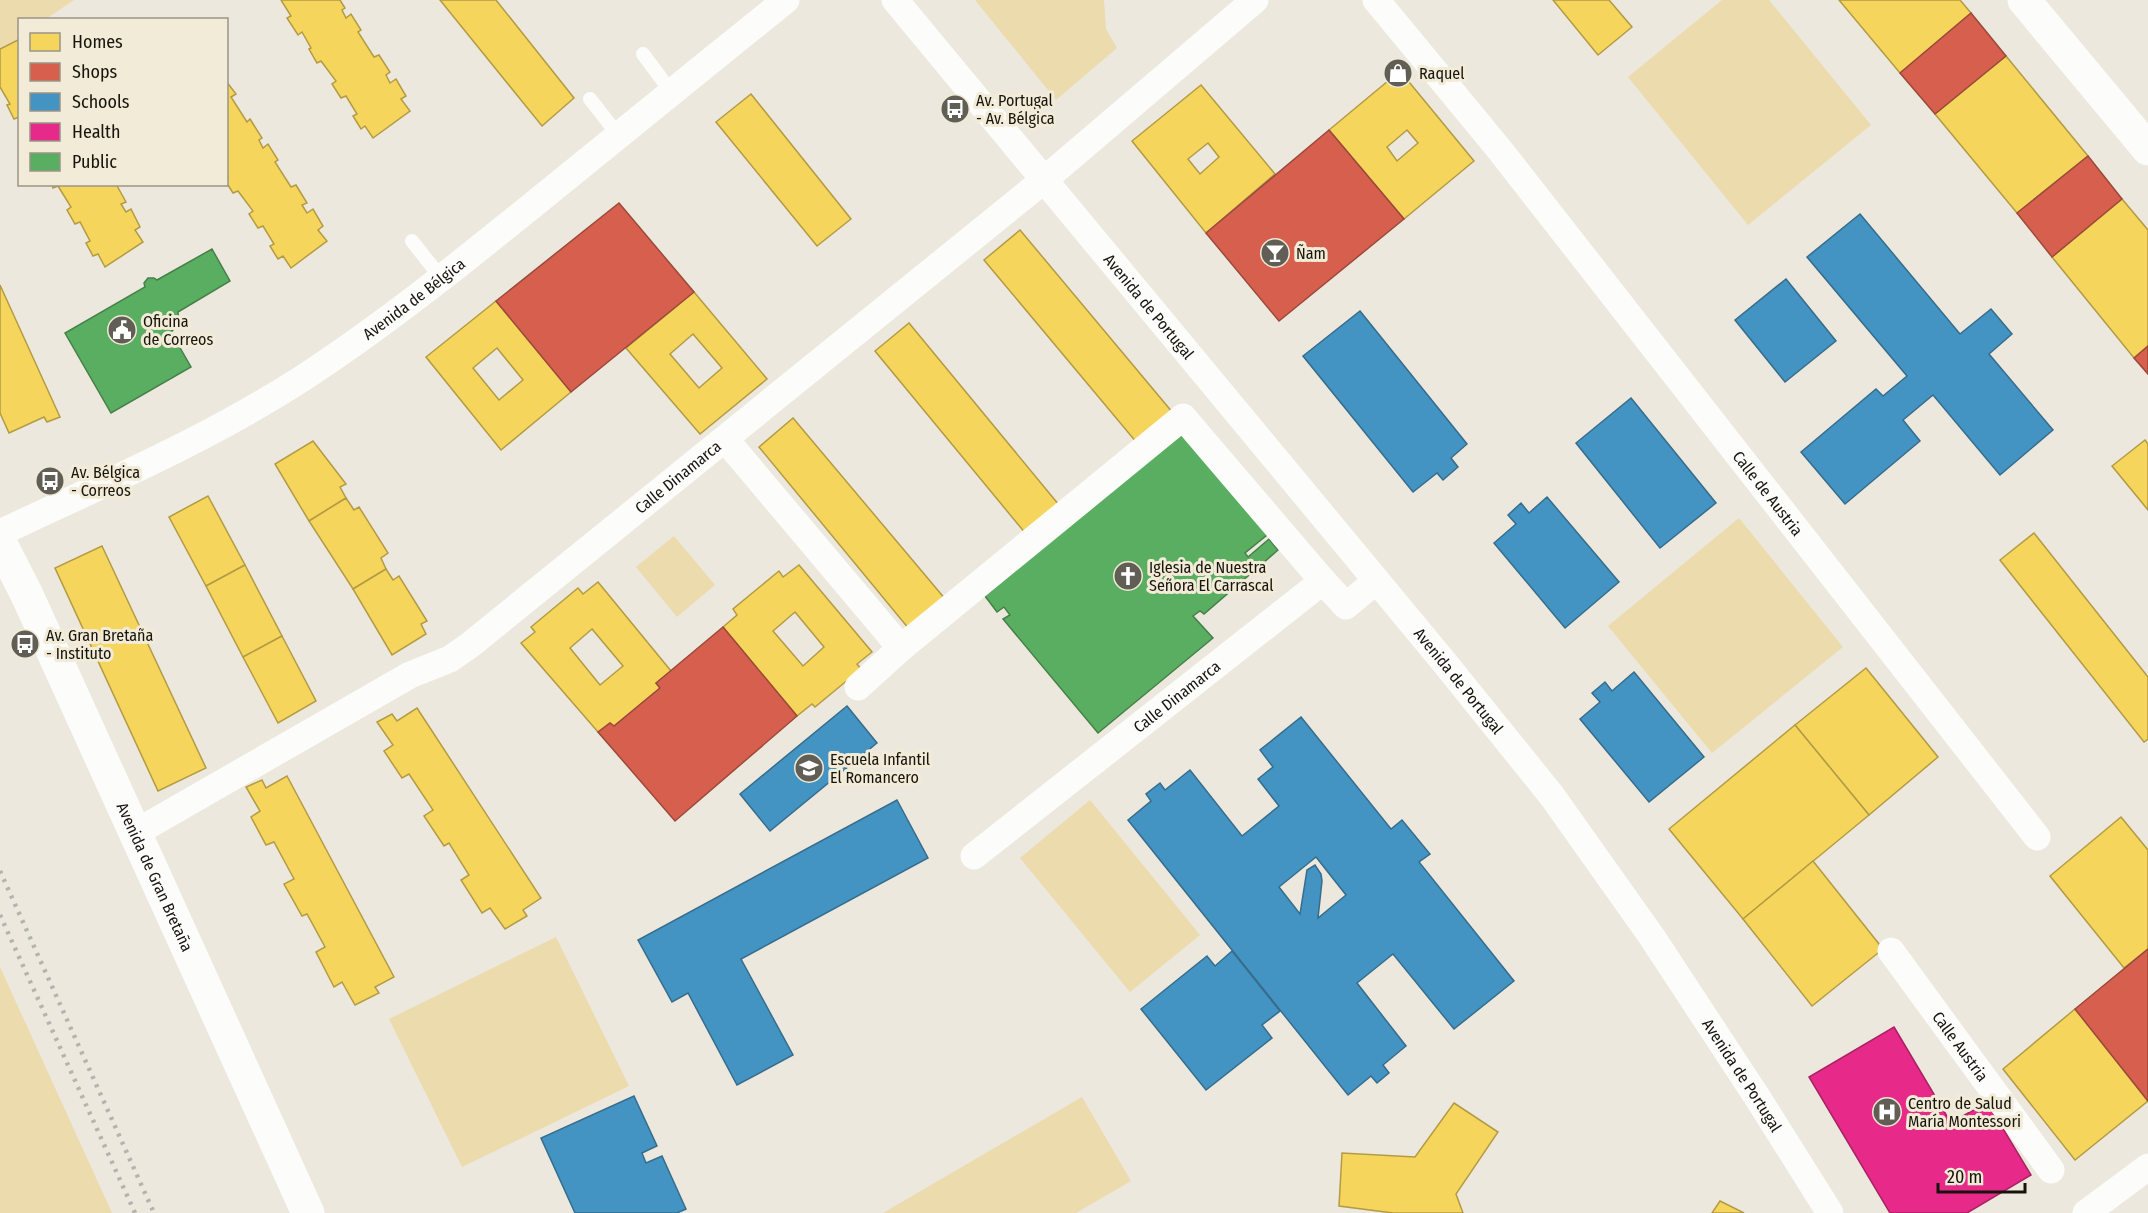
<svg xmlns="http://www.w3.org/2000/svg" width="2148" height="1213" font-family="'Fira Sans Condensed',sans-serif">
<rect width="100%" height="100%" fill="#ece8dd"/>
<g fill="#ebdbad">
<path d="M0,0H74L46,19L20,20L19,38L0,51Z"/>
<path d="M975,0H1104L1106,29L1117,48L1056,100Z"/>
<path d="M1722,0H1769L1871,125L1748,225L1628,77Z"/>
<path d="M1739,518L1843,647L1712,753L1608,626Z"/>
<path d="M674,536L715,585L677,617L636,567Z"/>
<path d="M1090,800L1200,935L1130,992L1020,858Z"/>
<path d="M556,937L629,1086L462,1167L389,1019Z"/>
<path d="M0,967L112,1213H0Z"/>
<path d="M1082,1097L1131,1181L1076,1213H883Z"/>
</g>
<g fill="#f6d55c" stroke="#b39b44" stroke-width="1.5" fill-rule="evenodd">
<path d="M281,0H340L345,8L342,10L346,18L351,14L361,30L358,32L374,57L379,55L390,72L386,75L390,83L396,79L406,96L401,99L410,111L373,138L365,126L361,129L353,116L357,114L346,96L341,98L332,84L336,81L321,61L317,63L309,49L311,48L302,32L298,35L287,18L291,16Z"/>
<path d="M440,0H496L574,98L542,126Z"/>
<path d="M1553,0H1609L1632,27L1598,55Z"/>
<path d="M1839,0H1960L1971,13L1900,73Z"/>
<path d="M20,39V119L19,117L14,119L7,105L10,104L0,87V49Z"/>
<path d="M2006,56L2088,156L2017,213L1935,114Z"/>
<path d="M1400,71L1474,161L1404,219L1329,130ZM1407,130L1418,143L1397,161L1387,147Z"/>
<path d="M226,81L236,94L231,97L247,122L250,119L262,138L259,140L263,148L268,144L278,160L275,162L291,187L296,185L307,203L302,205L307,213L313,209L323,226L318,230L327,241L291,268L283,256L278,259L270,246L274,244L263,226L258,228L249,214L253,211L238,191L233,193L226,182L228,178L226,175Z"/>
<path d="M1201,85L1275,174L1206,233L1132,141ZM1208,143L1219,157L1200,174L1188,159Z"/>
<path d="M751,94L851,219L817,246L716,122Z"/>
<path d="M52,184H116L126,202L121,204L126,212L131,209L140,227L135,230L143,242L105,267L98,254L93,256L86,243L90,241L80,222L75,224L67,210L71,207L58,186L53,188Z"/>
<path d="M2122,199L2148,230V346L2134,358L2052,257Z"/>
<path d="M1020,230L1173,413L1137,443L984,260Z"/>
<path d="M0,285L60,417L47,422L44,417L9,433L0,413Z"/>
<path d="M694,292L767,379L700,434L626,348ZM693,334L722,368L699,388L670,354Z"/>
<path d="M496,301L571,392L501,450L426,357ZM497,348L523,380L499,400L473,368Z"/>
<path d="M909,323L1059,505L1026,534L875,351Z"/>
<path d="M793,418L946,600L909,629L759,447Z"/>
<path d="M2145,440L2148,444V510L2112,466Z"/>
<path d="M313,441L346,484L340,487L346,498L309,521L275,464Z"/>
<path d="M208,496L245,565L206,586L169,517Z"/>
<path d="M346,498L354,510L359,507L388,553L381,558L386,569L353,589L309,521Z"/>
<path d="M2034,533L2148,677V739L2144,742L2000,560Z"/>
<path d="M102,546L206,768L158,791L55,568Z"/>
<path d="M245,565L282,636L243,657L206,586Z"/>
<path d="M799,565L872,652L857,664L861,669L815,707L812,704L797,716L723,627L737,615L733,609L779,571L783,577ZM795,612L824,647L803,666L773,631Z"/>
<path d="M386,569L393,580L399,576L427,621L421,624L426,634L392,655L353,589Z"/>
<path d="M598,582L671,671L656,683L660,688L614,726L610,723L598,732L521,643L535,632L531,627L578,588L583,594ZM592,629L623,666L600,685L570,648Z"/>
<path d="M282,636L316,701L278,723L243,657Z"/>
<path d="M1866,668L1938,757L1869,815L1795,725Z"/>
<path d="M417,708L541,898L523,910L527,916L505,929L490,908L482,913L461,880L469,875L449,843L444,846L424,816L433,810L409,774L402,778L384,751L393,745L377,722L392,714L397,721Z"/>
<path d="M1795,725L1869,815L1743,919L1669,829Z"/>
<path d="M287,776L394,977L375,987L379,993L355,1005L342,982L334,987L316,952L325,947L307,914L302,916L284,884L294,879L274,842L266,845L251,817L260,811L246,787L262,780L266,788Z"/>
<path d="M2121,817L2148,850V949L2124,968L2050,876Z"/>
<path d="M1813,861L1883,949L1812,1006L1743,919Z"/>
<path d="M2075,1009L2148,1101L2075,1160L2003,1069Z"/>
<path d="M1454,1103L1498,1132L1456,1194L1463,1213H1393L1339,1206L1342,1153L1415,1157Z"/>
<path d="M1720,1201L1744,1213H1712Z"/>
</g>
<g fill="#d6604d" stroke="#9c493a" stroke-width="1.5">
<path d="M1971,13L2006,56L1935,114L1900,73Z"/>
<path d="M1329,130L1404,219L1279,321L1206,233Z"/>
<path d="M2088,156L2122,199L2052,257L2017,213Z"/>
<path d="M619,203L694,292L571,392L496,301Z"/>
<path d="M2148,346V374L2134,358Z"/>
<path d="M723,627L797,716L675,821L598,732L610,723L614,726L660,688L656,683Z"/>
<path d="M2148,949V1101L2075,1009Z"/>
</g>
<g fill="#4393c3" stroke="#366d8c" stroke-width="1.5" fill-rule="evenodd">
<path d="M1860,214L1960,334L1991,309L2012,334L1989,354L2053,430L2000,475L1933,395L1903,420L1920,441L1845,504L1801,452L1876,389L1883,396L1907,376L1807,257Z"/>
<path d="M1786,279L1836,341L1785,382L1735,320Z"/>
<path d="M1360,311L1467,444L1451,458L1458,467L1443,480L1437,473L1413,492L1303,356Z"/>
<path d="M1631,398L1716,503L1660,548L1576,443Z"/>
<path d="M1547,497L1619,582L1565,628L1494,543L1516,524L1508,515L1521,503L1529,513Z"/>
<path d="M1634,672L1704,757L1649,802L1580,719L1600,702L1592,693L1605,682L1612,691Z"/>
<path d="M847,706L877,743L770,831L740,794Z"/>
<path d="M1301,717L1391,829L1402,820L1430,854L1419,862L1514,981L1454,1029L1393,954L1357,983L1406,1046L1383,1065L1389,1073L1377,1083L1371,1076L1348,1095L1128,820L1151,801L1146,794L1160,783L1165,790L1190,770L1242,836L1279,806L1258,779L1273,767L1260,750ZM1316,857L1346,895L1318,918L1322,881L1321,874L1315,865L1307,870L1300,914L1279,887Z"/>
<path d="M897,800L928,858L741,959L793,1055L737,1085L688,993L672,1002L638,940Z"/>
<path d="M1232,951L1280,1011L1262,1025L1272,1038L1206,1090L1141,1009L1207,956L1215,966Z"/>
<path d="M634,1096L657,1146L642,1153L646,1163L662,1156L686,1209L677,1213H575L541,1138Z"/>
</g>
<path fill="#e7298a" stroke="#a82364" stroke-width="1.5" d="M1894,1027L1951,1123L1987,1102L2031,1175L1967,1213H1890L1809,1077Z"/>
<g fill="#5aae61" stroke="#468048" stroke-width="1.5">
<path d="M212,249L230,281L178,312L179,324L171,332L191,367L111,413L65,333L145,287L144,283L148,278H154L157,280Z"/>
<path d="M1186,429L1272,531L1245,553L1248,557L1269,539L1278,550L1204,614L1200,611L1193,616L1213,638L1098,733L1003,619L1010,615L1004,607L997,612L985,596Z"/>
</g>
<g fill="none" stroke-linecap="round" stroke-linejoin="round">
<g stroke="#fcfcfa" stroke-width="14">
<path d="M643,54L672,93"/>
<path d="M590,99L619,136"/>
<path d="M412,241L442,279"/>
</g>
<g stroke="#fcfcfa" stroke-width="27">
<path id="s1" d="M895,0L1444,662L1552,796L1652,937L1759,1100L1830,1213"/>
<path id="s2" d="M1376,0L1499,149L2037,837"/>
<path d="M725,439L901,648"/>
<path id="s3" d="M0,533C103,484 207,440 303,378C387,323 465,260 544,196C624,131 705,65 786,0"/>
<path d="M858,687L901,648L1183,417L1323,581"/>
<path id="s4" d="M135,833L410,675L450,659L470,645L1044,180L1255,0"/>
<path id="s5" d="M974,856L1323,581L1346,606L1376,581"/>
<path id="s6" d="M1891,951L2051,1170"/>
<path d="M2086,1213L2148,1167"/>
</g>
<g stroke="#fcfcfa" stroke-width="33">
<path d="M2024,0L2148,149"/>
<path id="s7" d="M0,542L27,595L308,1213"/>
</g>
<g stroke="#b5b3b1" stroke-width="4.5" stroke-dasharray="3 6" stroke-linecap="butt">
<path d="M0,871L154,1213"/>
<path d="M0,915L135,1213"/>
</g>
</g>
<defs>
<g id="shop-disc" transform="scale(1.5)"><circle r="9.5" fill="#615e56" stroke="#f2ebd7"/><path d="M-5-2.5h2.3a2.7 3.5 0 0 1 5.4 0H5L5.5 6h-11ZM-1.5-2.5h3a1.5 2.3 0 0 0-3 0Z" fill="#fff"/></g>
<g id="bus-disc" transform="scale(1.5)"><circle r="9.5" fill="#615e56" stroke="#f2ebd7"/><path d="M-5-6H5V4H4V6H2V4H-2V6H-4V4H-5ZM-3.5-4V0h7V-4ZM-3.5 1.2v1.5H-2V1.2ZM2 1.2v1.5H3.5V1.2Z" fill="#fff"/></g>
<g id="bar-disc" transform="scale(1.5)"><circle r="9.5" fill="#615e56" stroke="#f2ebd7"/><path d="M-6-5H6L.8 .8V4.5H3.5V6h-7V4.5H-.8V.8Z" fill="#fff"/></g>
<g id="civic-disc" transform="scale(1.5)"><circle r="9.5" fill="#615e56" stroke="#f2ebd7"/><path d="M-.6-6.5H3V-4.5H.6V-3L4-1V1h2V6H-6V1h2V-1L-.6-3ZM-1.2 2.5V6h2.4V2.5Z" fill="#fff"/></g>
<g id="church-disc" transform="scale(1.5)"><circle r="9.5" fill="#615e56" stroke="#f2ebd7"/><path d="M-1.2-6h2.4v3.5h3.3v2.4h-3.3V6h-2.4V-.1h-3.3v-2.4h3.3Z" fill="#fff"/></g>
<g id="school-disc" transform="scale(1.5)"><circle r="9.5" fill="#615e56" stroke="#f2ebd7"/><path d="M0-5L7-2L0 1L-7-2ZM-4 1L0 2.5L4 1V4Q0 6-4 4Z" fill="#fff"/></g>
<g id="hospital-disc" transform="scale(1.5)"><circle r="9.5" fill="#615e56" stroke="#f2ebd7"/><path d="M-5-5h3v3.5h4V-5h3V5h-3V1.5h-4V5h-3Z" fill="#fff"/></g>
</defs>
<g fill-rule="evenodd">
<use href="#shop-disc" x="1398" y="73"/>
<use href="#bus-disc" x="955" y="109"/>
<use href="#bar-disc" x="1275" y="253"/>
<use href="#civic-disc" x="122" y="330"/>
<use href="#bus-disc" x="50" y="481"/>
<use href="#church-disc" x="1128" y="576"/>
<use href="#bus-disc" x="25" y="644"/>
<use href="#school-disc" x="809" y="768"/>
<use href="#hospital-disc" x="1887" y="1112"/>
</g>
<g text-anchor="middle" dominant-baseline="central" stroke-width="6" stroke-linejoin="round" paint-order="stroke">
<g font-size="16" fill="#16140d" stroke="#f2ebd7" text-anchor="start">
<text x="1419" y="73">Raquel</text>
<text x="976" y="100">Av. Portugal<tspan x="976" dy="18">- Av. Bélgica</tspan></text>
<text x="1296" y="253">Ñam</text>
<text x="143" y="321">Oficina<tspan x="143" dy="18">de Correos</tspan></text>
<text x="71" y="472">Av. Bélgica<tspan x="71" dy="18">- Correos</tspan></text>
<text x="1149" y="567">Iglesia de Nuestra<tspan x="1149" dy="18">Señora El Carrascal</tspan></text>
<text x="46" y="635">Av. Gran Bretaña<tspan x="46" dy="18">- Instituto</tspan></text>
<text x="830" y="759">Escuela Infantil<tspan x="830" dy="18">El Romancero</tspan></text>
<text x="1908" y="1103">Centro de Salud<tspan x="1908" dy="18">María Montessori</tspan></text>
</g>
<g font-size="16" fill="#16140d" stroke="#f2ebd7">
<text stroke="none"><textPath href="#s3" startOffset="477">Avenida de Bélgica</textPath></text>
<text stroke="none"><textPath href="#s1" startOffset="398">Avenida de Portugal</textPath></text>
<text stroke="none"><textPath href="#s4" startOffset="652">Calle Dinamarca</textPath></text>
<text stroke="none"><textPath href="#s2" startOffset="630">Calle de Austria</textPath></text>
<text stroke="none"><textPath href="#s1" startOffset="884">Avenida de Portugal</textPath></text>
<text stroke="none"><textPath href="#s5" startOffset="258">Calle Dinamarca</textPath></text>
<text stroke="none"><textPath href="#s7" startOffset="369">Avenida de Gran Bretaña</textPath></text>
<text stroke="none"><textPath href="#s6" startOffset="118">Calle Austria</textPath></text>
<text stroke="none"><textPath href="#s1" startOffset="1370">Avenida de Portugal</textPath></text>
</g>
</g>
<rect x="18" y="18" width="210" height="168" fill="#f2ebd7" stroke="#9a9586" stroke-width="1.5"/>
<rect x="30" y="33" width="30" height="18" fill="#f6d55c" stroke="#9a9586" stroke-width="1.5"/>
<text x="72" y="48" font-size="18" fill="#16140d">Homes</text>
<rect x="30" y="63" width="30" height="18" fill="#d6604d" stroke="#9a9586" stroke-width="1.5"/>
<text x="72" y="78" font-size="18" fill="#16140d">Shops</text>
<rect x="30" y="93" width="30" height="18" fill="#4393c3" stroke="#9a9586" stroke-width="1.5"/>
<text x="72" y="108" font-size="18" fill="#16140d">Schools</text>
<rect x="30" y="123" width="30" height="18" fill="#e7298a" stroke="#9a9586" stroke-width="1.5"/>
<text x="72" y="138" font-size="18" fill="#16140d">Health</text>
<rect x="30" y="153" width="30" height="18" fill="#5aae61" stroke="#9a9586" stroke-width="1.5"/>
<text x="72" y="168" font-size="18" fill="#16140d">Public</text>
<path d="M1938 1183v9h87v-9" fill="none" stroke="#16140d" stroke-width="3"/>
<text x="1947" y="1183" font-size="18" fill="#16140d" stroke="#f2ebd7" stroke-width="4.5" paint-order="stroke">20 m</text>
</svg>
